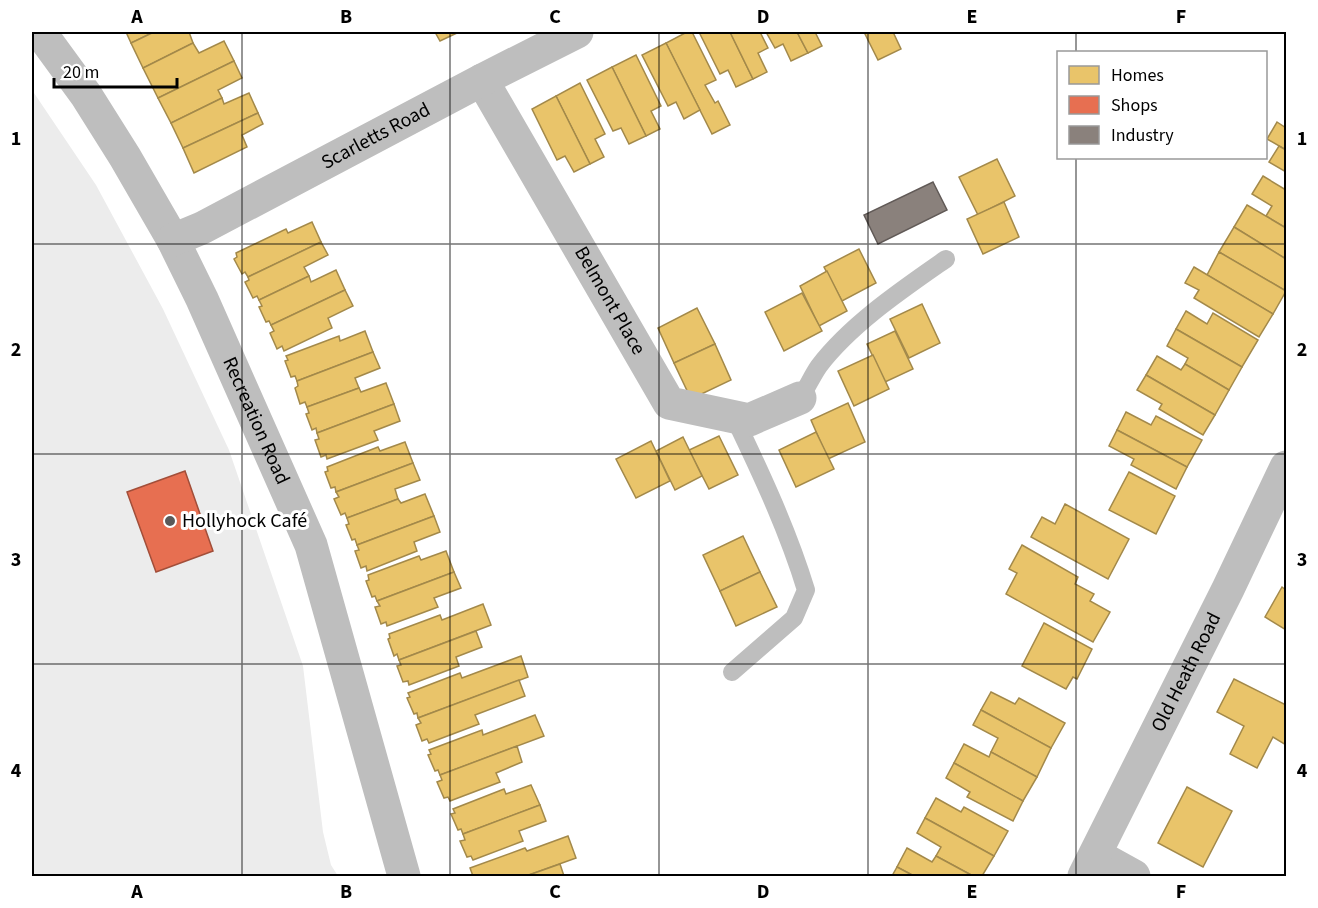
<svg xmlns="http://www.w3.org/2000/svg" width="1318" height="908" font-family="'Source Sans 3',sans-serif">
<rect width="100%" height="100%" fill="#fff"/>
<path fill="#ececec" d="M32,90L96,185L163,309L229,450L303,666L323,832L331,865L338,876H32Z"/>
<g fill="#e9c46a" stroke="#a3894a" stroke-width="1.5">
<path d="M126,32H154L131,43Z"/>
<path d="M154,32H190H189L193,43L143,68L131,43Z"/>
<path d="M435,32H459L440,41Z"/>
<path d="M687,32H692L716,80L705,85L715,103L718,101L730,125L712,134L666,43Z"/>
<path d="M699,32H730L753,79L736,87L728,70L720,74Z"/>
<path d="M730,32H760L768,48L758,53L767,72L753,79Z"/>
<path d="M766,32H797L808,53L791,61L783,44L775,48Z"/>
<path d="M797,32H815L822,46L808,53Z"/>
<path d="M864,32H893L901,49L878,60Z"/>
<path d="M224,41L234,61L158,98L143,68L193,43L199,53Z"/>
<path d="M666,43L700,110L684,119L676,102L668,106L642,55Z"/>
<path d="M636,55L661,106L651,111L660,129L646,136L612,67Z"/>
<path d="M234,61L242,78L218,90L222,98L171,123L158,98Z"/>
<path d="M612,67L646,136L629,144L621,128L613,131L587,80Z"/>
<path d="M580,83L605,134L595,139L604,157L590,164L556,96Z"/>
<path d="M249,93L258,113L183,148L171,123L222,98L224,104Z"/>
<path d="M556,96L590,164L574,172L565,156L557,160L532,109Z"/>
<path d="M258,113L263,124L242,135L247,147L194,173L183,148Z"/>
<path d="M1277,122L1286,128V150L1267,139Z"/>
<path d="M1279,146L1286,150V172L1269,162Z"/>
<path d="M997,159L1015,196L978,215L959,177Z"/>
<path d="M1263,176L1286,190V228L1266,216L1272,206L1252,194Z"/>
<path d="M1004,202L1019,237L983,254L967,219Z"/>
<path d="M1247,205L1286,228V259L1234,227Z"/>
<path d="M312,222L321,242L248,277L245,272L242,274L234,259L237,257L236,253L286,229L288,233Z"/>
<path d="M1234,227L1286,259V291L1219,252Z"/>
<path d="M321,242L328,255L304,267L309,276L259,300L257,296L253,298L245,282L249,280L248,277Z"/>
<path d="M859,249L876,283L842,301L824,267Z"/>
<path d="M1219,252L1286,291L1273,314L1207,275Z"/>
<path d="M1194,267L1273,314L1259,337L1194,298L1199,290L1185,283Z"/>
<path d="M336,270L345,290L271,325L269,321L266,322L259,307L262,306L259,300L309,276L311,282Z"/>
<path d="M827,271L847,311L819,326L800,286Z"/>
<path d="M345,290L353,306L328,318L332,328L284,351L282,346L277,349L270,333L274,331L271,325Z"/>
<path d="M802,293L822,331L784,351L765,312Z"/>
<path d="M922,304L940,343L909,358L890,319Z"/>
<path d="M697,308L715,344L674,363L658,328Z"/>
<path d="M1186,311L1207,324L1213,313L1258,340L1242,367L1176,329Z"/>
<path d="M1176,329L1242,367L1229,390L1185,364L1188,358L1167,346Z"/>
<path d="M365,331L373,352L297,381L295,376L291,377L285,361L288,360L286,356L339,336L340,341Z"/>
<path d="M895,331L913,369L885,382L867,344Z"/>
<path d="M715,344L731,380L691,399L674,363Z"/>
<path d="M373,352L380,368L355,378L359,388L307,407L305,402L300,404L295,388L298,386L297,381Z"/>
<path d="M873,355L889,389L854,406L838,371Z"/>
<path d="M1157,356L1181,370L1185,364L1229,390L1215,415L1146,375Z"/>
<path d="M1146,375L1215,415L1203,435L1159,409L1162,404L1137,390Z"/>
<path d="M386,383L394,404L317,433L316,428L312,430L306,414L309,413L307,407L359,388L361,392Z"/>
<path d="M848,403L865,442L828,459L811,420Z"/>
<path d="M394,404L400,421L374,431L378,440L327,459L326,455L321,457L315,440L319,439L317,433Z"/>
<path d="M1126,412L1151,425L1156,416L1202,440L1187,467L1117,430Z"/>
<path d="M1117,430L1187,467L1176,489L1131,465L1134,459L1109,446Z"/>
<path d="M816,432L834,469L796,487L779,450Z"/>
<path d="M719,436L738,475L709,489L689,450Z"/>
<path d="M683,437L702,476L675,490L656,451Z"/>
<path d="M651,441L670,481L636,498L616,459Z"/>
<path d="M405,442L413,463L336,492L335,487L331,488L325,472L328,471L327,467L378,447L380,451Z"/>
<path d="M413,463L420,480L395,489L398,499L347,518L345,513L341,515L334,499L339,497L336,492Z"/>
<path d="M1129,472L1175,496L1156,534L1109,510Z"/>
<path d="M425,494L434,516L357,545L355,539L352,540L346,525L349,524L347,518L398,499L401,503Z"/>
<path d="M1065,504L1129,539L1108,579L1031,537L1042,517L1055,524Z"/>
<path d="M434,516L440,532L414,542L417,551L367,571L366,566L361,568L355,551L359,550L357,545Z"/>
<path d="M743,536L760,572L720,591L703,555Z"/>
<path d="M1022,545L1078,577L1075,584L1094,594L1090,601L1110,612L1093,642L1006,594L1017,573L1009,569Z"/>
<path d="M446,551L454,572L377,601L375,596L372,597L366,581L369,580L368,575L419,556L421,560Z"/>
<path d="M454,572L461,588L434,598L438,607L387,626L386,622L381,624L375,607L380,606L377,601Z"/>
<path d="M760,572L777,607L736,626L720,591Z"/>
<path d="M1282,587L1286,590V630L1265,617Z"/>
<path d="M483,604L491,625L399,660L397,654L394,656L388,639L390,638L389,634L440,615L442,620Z"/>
<path d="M1044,623L1092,649L1077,679L1073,677L1066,689L1022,666Z"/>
<path d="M476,631L482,647L456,657L459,666L409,685L408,681L403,682L397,666L401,665L399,660Z"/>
<path d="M521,656L528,677L418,718L417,713L414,714L407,698L410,697L408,693L460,673L462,678Z"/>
<path d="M1234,679L1286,705V745L1273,737L1257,768L1230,754L1244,726L1217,712Z"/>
<path d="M519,680L525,696L475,715L479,724L429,743L427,739L422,741L416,725L421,723L418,718Z"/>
<path d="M991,692L1015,704L1019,698L1065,723L1051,748L981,710Z"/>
<path d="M981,710L1051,748L1037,777L991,752L998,738L973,725Z"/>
<path d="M535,715L544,736L440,775L438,770L435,771L428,755L431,754L429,750L482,730L483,735Z"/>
<path d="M964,744L989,757L991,752L1037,777L1023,801L954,763Z"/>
<path d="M517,746L522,762L496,773L500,782L450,801L448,797L444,798L437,782L442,780L440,775Z"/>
<path d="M954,763L1023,801L1013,821L967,797L970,792L946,778Z"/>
<path d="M531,785L540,805L463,834L461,829L458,830L451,814L455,813L453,809L504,789L506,794Z"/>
<path d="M1187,787L1232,811L1203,867L1158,843Z"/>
<path d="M936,798L961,812L964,807L1008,831L994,856L925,818Z"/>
<path d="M540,805L546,821L519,831L523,841L473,860L471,856L467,857L460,841L465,840L463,834Z"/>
<path d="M925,818L994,856L982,876H973L936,856L941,847L917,833Z"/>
<path d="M568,836L576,858L526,876H473L470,868L525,848L527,851Z"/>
<path d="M907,848L932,862L936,856L973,876H914L897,867Z"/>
<path d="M560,864L564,876H526Z"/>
<path d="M897,867L914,876H892Z"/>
</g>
<path fill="#e76f51" stroke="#a24e39" stroke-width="1.5" d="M185,471L213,551L156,572L127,492Z"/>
<path fill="#8a817c" stroke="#615a57" stroke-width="1.5" d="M933,182L947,210L878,244L864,215Z"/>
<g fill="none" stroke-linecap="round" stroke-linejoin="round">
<g stroke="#bebebe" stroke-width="18">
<path d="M800,398C807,388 812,376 819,366C851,324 903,289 946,259"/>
<path d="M732,672L794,618L806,590C788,531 761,473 734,417"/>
</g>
<g stroke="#bebebe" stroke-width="33">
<path id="s1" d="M40,32L86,95L125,157L173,240L202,299L311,545L404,876"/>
<path id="s2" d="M482,80L669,403L749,420L800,398"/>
<path id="s3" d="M173,240L202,228L482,80L577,32"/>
<path d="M1096,855L1134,876"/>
</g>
<path stroke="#bebebe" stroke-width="33" id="s4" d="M1084,876L1228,589L1286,467"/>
</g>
<path fill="none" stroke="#000" stroke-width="1.5" stroke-opacity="0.55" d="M242,32V876M450,32V876M659,32V876M868,32V876M1076,32V52M1076,158V876M32,244H1286M32,454H1286M32,664H1286"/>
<circle fill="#595959" stroke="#fff" stroke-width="2" cx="170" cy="521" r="6"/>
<g text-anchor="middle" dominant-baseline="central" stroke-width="6" stroke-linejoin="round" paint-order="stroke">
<g font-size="20" fill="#000" stroke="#fff">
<text stroke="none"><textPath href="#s3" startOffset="228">Scarletts Road</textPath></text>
<text stroke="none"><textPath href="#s2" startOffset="255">Belmont Place</textPath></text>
<text stroke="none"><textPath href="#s1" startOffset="446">Recreation Road</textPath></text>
<text stroke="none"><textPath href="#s4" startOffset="228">Old Heath Road</textPath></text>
</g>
<g font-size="20" fill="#000" stroke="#fff" text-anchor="start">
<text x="182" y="521">Hollyhock Café</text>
</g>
</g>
<rect width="1318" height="908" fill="none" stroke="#ffffff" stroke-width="66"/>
<rect x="1057" y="51" width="210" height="108" fill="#ffffff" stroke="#999999" stroke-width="1.5"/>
<rect x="1069" y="66" width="30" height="18" fill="#e9c46a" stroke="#999999" stroke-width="1.5"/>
<text x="1111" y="81" font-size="18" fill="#000000">Homes</text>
<rect x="1069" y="96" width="30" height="18" fill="#e76f51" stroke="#999999" stroke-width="1.5"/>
<text x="1111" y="111" font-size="18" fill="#000000">Shops</text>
<rect x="1069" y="126" width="30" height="18" fill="#8a817c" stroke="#999999" stroke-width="1.5"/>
<text x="1111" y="141" font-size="18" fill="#000000">Industry</text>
<path d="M54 78v9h123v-9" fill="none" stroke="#000000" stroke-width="3"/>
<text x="63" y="78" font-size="18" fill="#000000" stroke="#ffffff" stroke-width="4.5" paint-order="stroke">20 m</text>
<rect x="33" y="33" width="1252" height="842" fill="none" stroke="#000" stroke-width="2"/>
<g font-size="20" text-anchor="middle" font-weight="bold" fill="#000">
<text x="137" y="23">A</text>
<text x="346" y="23">B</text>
<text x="555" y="23">C</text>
<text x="763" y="23">D</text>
<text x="972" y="23">E</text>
<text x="1181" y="23">F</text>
<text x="16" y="145">1</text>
<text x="1302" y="145">1</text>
<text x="16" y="356">2</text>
<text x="1302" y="356">2</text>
<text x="16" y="566">3</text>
<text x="1302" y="566">3</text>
<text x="16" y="777">4</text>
<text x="1302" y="777">4</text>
<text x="137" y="898">A</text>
<text x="346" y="898">B</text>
<text x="555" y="898">C</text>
<text x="763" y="898">D</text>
<text x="972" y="898">E</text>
<text x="1181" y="898">F</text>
</g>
</svg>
